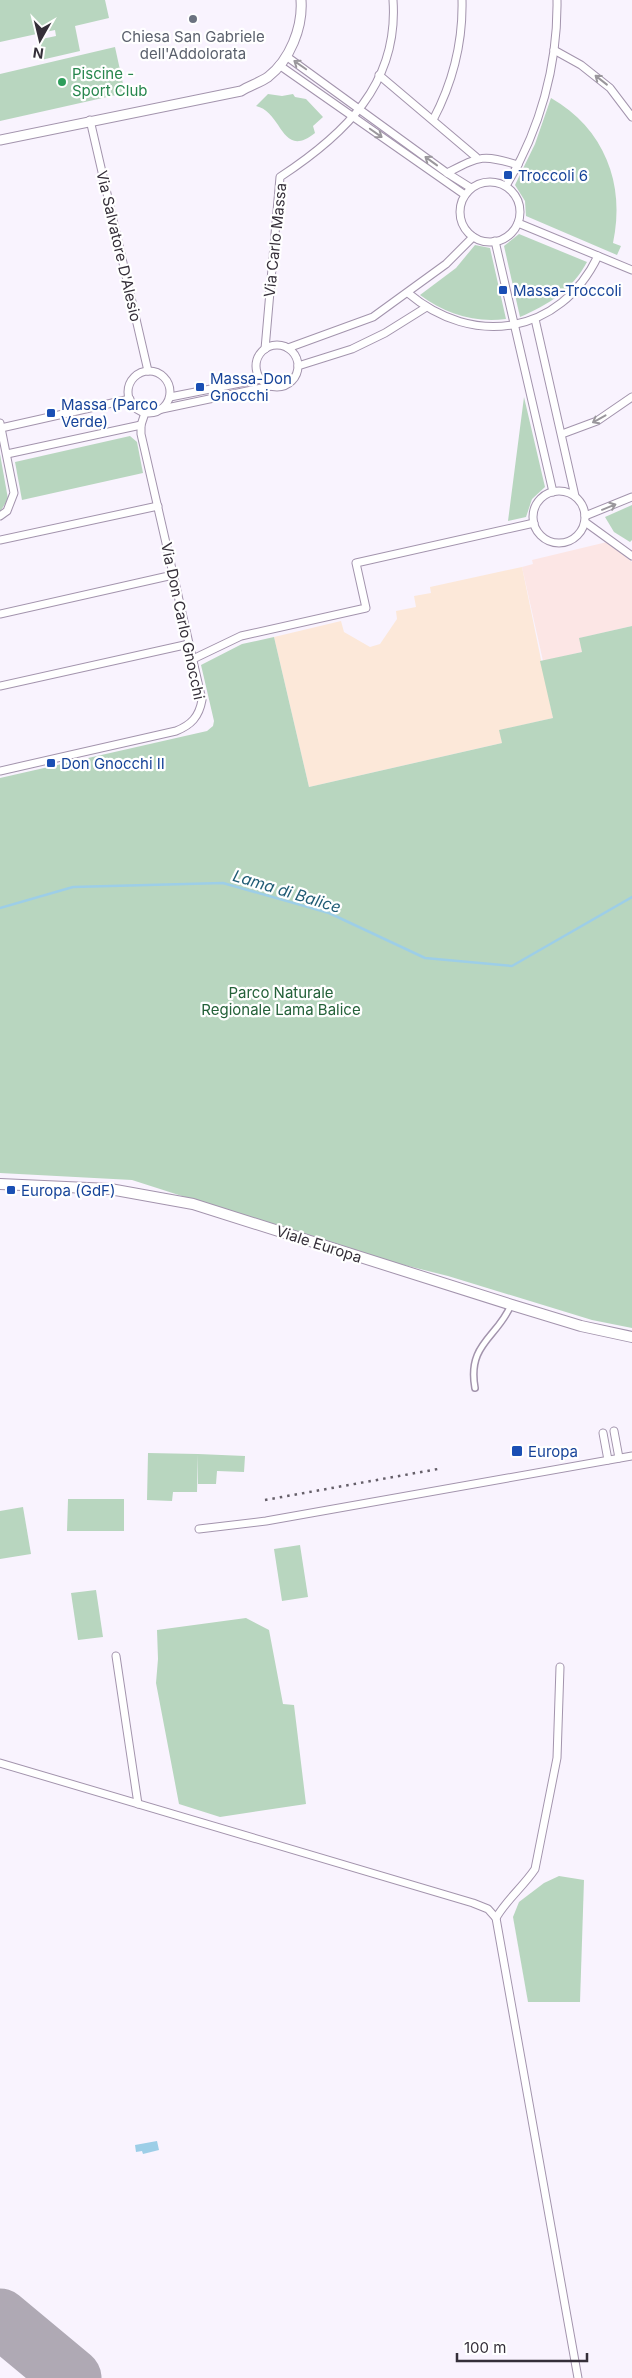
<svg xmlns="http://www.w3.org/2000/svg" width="632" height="2378" font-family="Inter,sans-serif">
<rect width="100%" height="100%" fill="#f9f3fe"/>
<path fill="#fce6e5" d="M607,542L632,562V626L580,638L582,652L543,661L522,567L533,564L532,560Z"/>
<path fill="#fce8d9" d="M522,567L553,718L500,730L502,743L309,787L274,637L341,621L344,632L370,647L380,644L397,619L396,611L416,607L414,596L431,593L430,587Z"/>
<g fill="#b8d6bf">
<path d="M0,0H105L109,18L75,26L80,51L41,60L37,40L56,36L55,30L0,42Z"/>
<path d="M115,47L125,93L0,121V74Z"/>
<path d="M268,94L282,96L293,94L295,97L306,99L323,117L313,126L315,133C281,160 283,112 256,106Z"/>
<path d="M551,98C604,128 626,184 613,243L621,246L617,255L526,216L525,201L515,185L535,144Z"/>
<path d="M519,234L587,262C572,290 548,305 520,317L504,246Z"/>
<path d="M475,245L490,248L506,319C474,323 446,314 420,295L456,268Z"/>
<path d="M524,397L545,487L532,499L526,517L508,521Z"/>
<path d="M130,436L137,442L143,473L22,500L15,462Z"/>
<path d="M0,454L8,499L0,512Z"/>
<path d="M632,505V540L630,542L614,532L605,517Z"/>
<path d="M632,626V1328L592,1320L448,1276L372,1257L132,1180L0,1173V778L207,731L213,726L214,721L201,665L242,644L274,637L309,787L502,743L499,730L553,718L540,661L582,652L579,638Z"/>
<path d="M148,1453L198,1454L197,1492H173L172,1501L147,1500Z"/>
<path d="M198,1454L245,1456L244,1472L217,1471L216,1484H198Z"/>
<path d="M68,1499H124V1531H67Z"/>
<path d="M23,1507L31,1554L0,1559V1511Z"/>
<path d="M300,1545L308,1597L282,1601L274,1549Z"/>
<path d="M96,1590L103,1637L78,1640L71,1593Z"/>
<path d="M246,1618L269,1630L283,1704L294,1705L306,1804L220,1817L179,1804L156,1683L158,1659L157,1630Z"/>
<path d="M559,1876L584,1880L580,2002H528L513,1917L519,1902L544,1883Z"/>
</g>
<path fill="#9dcee7" d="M157,2141L159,2150L143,2154L142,2151L136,2152L135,2145Z"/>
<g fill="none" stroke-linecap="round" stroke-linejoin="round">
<path stroke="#9dcee7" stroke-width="2.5" d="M0,908L73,887L223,883L329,913L425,958L512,966L632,897"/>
<path stroke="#afa9b4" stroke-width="59" d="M0,2318L72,2378"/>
<g stroke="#a394ad" stroke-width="8">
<path id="pedestrian" d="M475,1388C467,1344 497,1338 511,1305"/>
</g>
<g stroke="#a394ad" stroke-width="9">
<g id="minor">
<path d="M554,50L581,65L610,88L632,117"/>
<path d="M286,56L447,173L471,188"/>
<path d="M279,65L465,195"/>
<path d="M379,75L476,157"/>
<path d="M90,120L148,371"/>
<path d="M433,120C453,82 463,42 462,0"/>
<path d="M447,173C480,156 482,154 518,165"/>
<circle cx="490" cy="212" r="30"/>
<path d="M506,186C540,130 558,65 557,0"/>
<path d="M518,223L632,270"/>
<path d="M495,241L553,492"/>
<path d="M408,293C473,348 560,335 598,256"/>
<path d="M535,319L575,496"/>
<circle cx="277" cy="366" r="21"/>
<path d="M288,348L373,317L446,264L473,237"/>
<path d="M265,349L280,177C344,135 399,84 393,0"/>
<path d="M298,366L352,349L385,333L425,308"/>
<circle cx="149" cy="392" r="21"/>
<path d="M170,397L261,379"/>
<path d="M162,409L271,386"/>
<path d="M0,423L14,493L7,511L0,516"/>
<path d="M1,428L130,399"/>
<path d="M562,434L597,421L632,397"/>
<path d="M7,454L141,425"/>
<circle cx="559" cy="517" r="26"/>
<path d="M585,516L632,497"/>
<path d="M585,522L632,556"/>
<path d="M0,540L158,506"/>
<path d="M0,614L173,575"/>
<path d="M193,659L241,636L366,608L356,563L534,523"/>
<path d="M0,686L189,644"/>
<path d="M0,771L176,731C191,725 199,717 202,700L141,434V425L145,413"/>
<path d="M614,1431L619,1458"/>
<path d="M603,1433L608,1460"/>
<path d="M199,1529L266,1521L632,1456"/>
<path d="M116,1656L138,1804"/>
<path d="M0,1763L473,1903L488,1909L496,1918L578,2378"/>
<path d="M496,1918C507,1899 523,1887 535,1869L557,1758L560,1667"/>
</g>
</g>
<g stroke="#a394ad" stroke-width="11">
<path id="tertiary" d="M0,140L241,91C249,86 261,82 268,77C290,60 303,27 301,0"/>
</g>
<g stroke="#a394ad" stroke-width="12">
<path id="secondary" d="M0,1184L110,1189L193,1204L512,1305L581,1326L632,1337"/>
</g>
<use href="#pedestrian" stroke="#fff" stroke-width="5"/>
<use href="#minor" stroke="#fff" stroke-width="7"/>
<use href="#tertiary" stroke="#fff" stroke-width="9"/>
<use href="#secondary" stroke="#fff" stroke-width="10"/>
<path stroke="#655f69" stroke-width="2.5" stroke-dasharray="2.5 5" stroke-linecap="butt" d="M265,1500L438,1469"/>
</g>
<defs><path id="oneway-shaft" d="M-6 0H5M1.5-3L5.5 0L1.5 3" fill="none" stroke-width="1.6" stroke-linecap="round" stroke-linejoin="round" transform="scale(1.25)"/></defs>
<g stroke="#9a979c">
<use href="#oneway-shaft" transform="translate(300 65) rotate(-145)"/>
<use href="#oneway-shaft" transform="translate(601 80) rotate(-142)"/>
<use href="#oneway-shaft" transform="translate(376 133) rotate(35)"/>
<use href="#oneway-shaft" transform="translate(431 161) rotate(-144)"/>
<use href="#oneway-shaft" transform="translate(599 419) rotate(151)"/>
<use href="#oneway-shaft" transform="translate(609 507) rotate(-22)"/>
</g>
<circle fill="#6b7280" stroke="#fff" stroke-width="2" cx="193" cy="19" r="5"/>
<circle fill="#2e9e5b" stroke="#fff" stroke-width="2" cx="62" cy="82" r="5"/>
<g fill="#1a4fb4" stroke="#fff" stroke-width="2">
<rect x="503" y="170" width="10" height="10" rx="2.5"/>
<rect x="498" y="285" width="10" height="10" rx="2.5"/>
<rect x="195" y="382" width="10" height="10" rx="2.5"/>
<rect x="46" y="408" width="10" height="10" rx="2.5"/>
<rect x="46" y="758" width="10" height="10" rx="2.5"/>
<rect x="6" y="1185" width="10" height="10" rx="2.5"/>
<rect x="511" y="1445" width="12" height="12" rx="2.5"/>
</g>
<g text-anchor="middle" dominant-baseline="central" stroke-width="4.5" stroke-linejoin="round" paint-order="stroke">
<g font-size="15" fill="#5b616d" stroke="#fff">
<text x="193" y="36">Chiesa San Gabriele<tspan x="193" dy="17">dell'Addolorata</tspan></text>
</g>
<g font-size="15" fill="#27864d" stroke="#fff" text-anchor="start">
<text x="72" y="73">Piscine -<tspan x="72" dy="17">Sport Club</tspan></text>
</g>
<g font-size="15" fill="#164399" stroke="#fff" text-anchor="start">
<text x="518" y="175">Troccoli 6</text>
<text x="513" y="290">Massa-Troccoli</text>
<text x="210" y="378">Massa-Don<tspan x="210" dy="17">Gnocchi</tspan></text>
<text x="61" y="404">Massa (Parco<tspan x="61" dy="17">Verde)</tspan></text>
<text x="61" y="763">Don Gnocchi II</text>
<text x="21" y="1190">Europa (GdF)</text>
<text x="528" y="1451">Europa</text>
</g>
<g font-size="15" fill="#352f39" stroke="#fff">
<text transform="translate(275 240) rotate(-84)">Via Carlo Massa</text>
<text transform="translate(119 246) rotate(77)">Via Salvatore D'Alesio</text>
<text transform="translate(183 621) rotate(78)">Via Don Carlo Gnocchi</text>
<text transform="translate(319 1244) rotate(18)">Viale Europa</text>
</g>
<g font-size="15" fill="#246139" stroke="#fff">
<text x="281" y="992">Parco Naturale<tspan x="281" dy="17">Regionale Lama Balice</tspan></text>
</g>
<g font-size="16" font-style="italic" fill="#205c75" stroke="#fff">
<text transform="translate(287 891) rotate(17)">Lama di Balice</text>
</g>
</g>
<g transform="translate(40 40) rotate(188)" stroke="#ffffff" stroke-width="4" paint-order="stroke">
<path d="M0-4L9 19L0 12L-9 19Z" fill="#352f39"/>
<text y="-8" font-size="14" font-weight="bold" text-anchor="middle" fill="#352f39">N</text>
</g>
<path d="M457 2353v8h130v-8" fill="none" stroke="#352f39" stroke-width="2.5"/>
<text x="464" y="2353" font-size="15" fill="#352f39" stroke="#ffffff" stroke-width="4" paint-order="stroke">100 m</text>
</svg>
